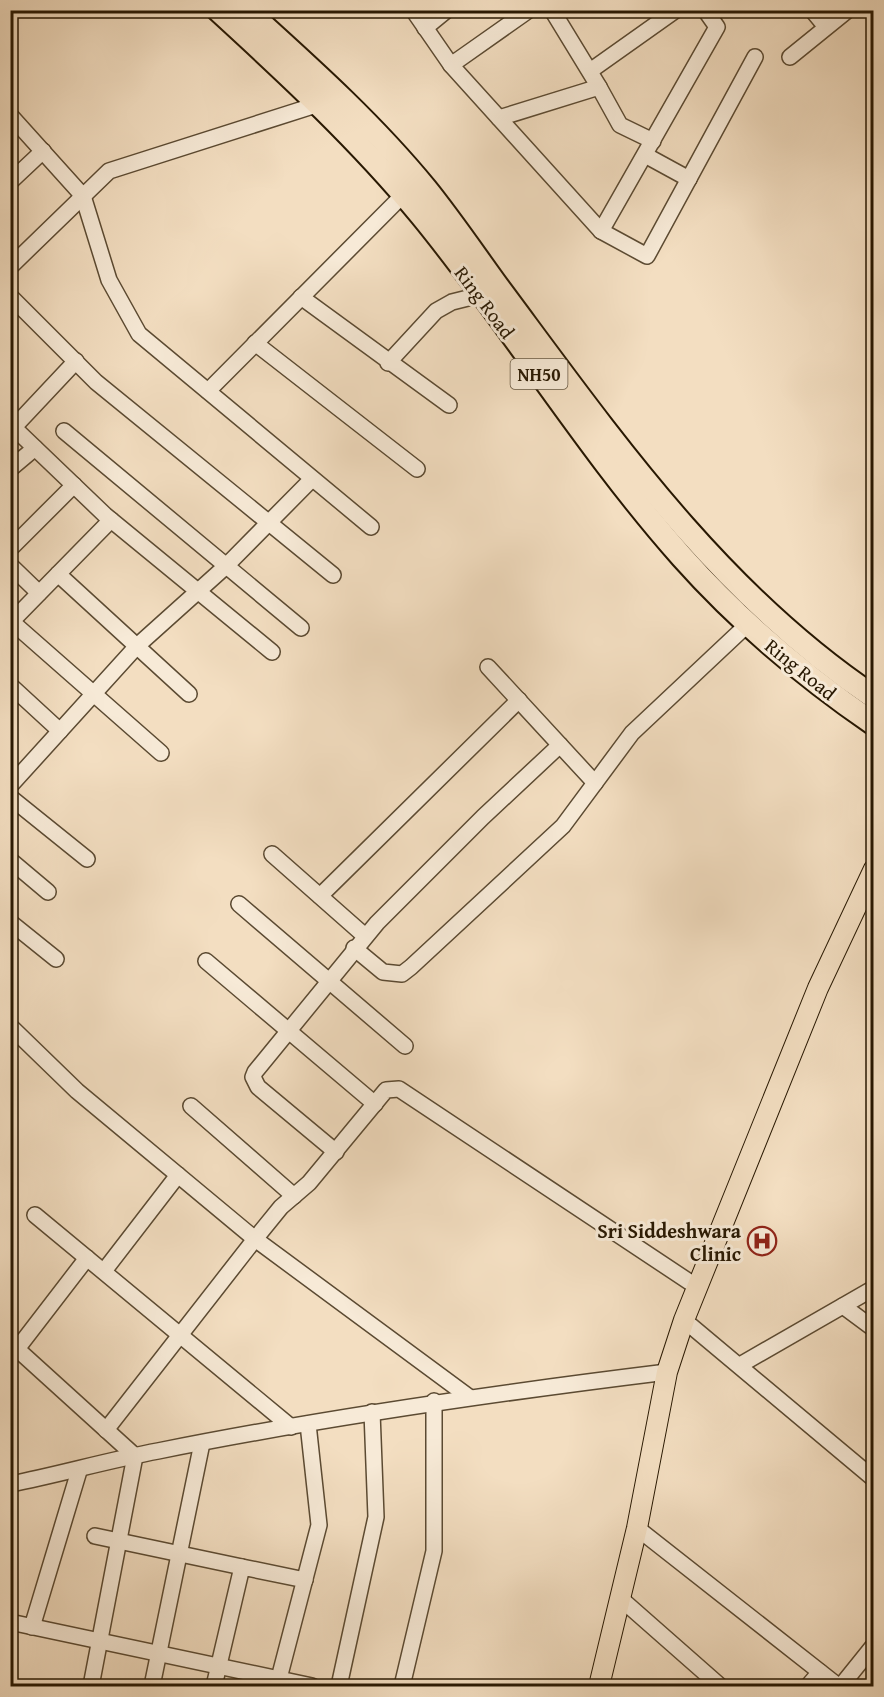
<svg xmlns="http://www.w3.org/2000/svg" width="884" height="1697" font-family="'Gentium Book Plus',serif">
<rect width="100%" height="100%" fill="#f3dec1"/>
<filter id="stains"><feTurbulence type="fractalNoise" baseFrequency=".00333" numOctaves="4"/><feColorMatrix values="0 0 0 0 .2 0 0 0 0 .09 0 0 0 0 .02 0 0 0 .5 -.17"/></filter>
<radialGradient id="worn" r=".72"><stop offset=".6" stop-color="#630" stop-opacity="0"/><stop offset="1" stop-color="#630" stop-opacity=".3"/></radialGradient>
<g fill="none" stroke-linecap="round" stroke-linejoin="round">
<g stroke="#5b4a32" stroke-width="18">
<g id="minor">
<path d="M413,10L451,65L601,231L647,256L755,57"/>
<path d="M812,10L826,27"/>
<path d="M425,28L447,10"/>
<path d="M790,57L848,10"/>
<path d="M451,65L529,10"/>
<path d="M590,71L676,10"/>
<path d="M599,87L620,125L653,141"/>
<path d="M10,115L83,196L109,280L139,334L371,527"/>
<path d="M499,118L599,87L552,10"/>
<path d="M645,155L689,179"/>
<path d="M10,182L43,151"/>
<path d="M601,231L717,27L705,10"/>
<path d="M10,267L109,171L319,104"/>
<path d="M10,296L96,382L333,575"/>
<path d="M301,297L449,405"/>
<path d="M255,343L417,469"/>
<path d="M388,363L436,311L452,302L480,295"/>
<path d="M208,391L403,195"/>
<path d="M10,424L105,515L272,652"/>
<path d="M14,427L76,361"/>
<path d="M64,431L301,628"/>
<path d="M10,469L35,448"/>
<path d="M111,520L58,574L189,694"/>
<path d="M10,549L74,485"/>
<path d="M10,565L39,593"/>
<path d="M12,622L161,753"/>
<path d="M10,623L58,574"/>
<path d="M488,667L595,783"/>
<path d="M10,685L60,731"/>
<path d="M10,786L137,646L225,567L312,479"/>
<path d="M10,797L87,859"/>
<path d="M272,854L365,936"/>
<path d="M10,860L48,892"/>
<path d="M320,896L519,700"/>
<path d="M239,904L405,1046"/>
<path d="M10,922L56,959"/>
<path d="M354,948L383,972L402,974L411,967L563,826L632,733L748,624"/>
<path d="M206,961L375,1104"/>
<path d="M10,1026L77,1091L255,1239L106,1430"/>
<path d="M191,1106L294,1196"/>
<path d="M336,1152L258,1087L253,1077L255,1072L377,923L483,817L560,745"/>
<path d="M35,1215L291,1427"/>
<path d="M104,1271L178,1175"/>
<path d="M843,1306L874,1329"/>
<path d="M684,1320L874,1479"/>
<path d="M11,1344L17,1349L87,1258"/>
<path d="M10,1355L17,1349L135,1456L91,1686"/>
<path d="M740,1365L874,1288"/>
<path d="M469,1397L255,1239L281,1207L309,1183L386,1090L399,1089L697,1287"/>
<path d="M10,1489L11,1484C61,1474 109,1460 158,1451C327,1417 496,1393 667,1372"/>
<path d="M637,1528L838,1686"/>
<path d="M95,1536L242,1567"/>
<path d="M620,1598L720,1686"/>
<path d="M10,1622L312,1686"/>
<path d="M32,1627L79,1471"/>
<path d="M152,1686L202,1443"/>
<path d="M214,1686L242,1567L305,1580"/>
<path d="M277,1686L319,1525L308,1424"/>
<path d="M339,1686L376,1517L372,1412"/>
<path d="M402,1686L434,1551V1401"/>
<path d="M808,1686L820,1672"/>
<path d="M841,1686L874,1645"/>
</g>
</g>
<g stroke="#281802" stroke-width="22">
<path id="major" d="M599,1686L637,1528L667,1372L684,1320L818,988L874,869"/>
</g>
<g stroke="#281802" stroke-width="26">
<g id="highway">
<path d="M218,10C289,75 359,140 421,215C512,326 587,450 682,557C739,621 804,676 874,724"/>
<path d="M246,10C309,67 372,123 426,189C451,220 474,254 498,287C609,436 717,592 874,697"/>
</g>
</g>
<use href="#minor" stroke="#f7ead7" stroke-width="15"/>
<use href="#major" stroke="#f3dec1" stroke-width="20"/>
<use href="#highway" stroke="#f3dec1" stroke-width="22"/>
</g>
<defs>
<g id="hospital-ring" transform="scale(1.5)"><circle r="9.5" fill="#f7ead7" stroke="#8f2418" stroke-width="1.5"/><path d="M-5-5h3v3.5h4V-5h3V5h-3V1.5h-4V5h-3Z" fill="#8f2418"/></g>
</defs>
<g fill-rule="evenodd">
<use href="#hospital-ring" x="762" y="1241"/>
</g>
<g text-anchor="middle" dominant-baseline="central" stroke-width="6" stroke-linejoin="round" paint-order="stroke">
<rect fill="#f7ead7" stroke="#665742" stroke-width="1.5" x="510.5" y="359" width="57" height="30" rx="4.5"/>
<g font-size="18" font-weight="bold" fill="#281802">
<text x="539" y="374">NH50</text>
</g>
<g font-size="20" fill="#281802" stroke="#f7ead7">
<text transform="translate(485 302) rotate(53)">Ring Road</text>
<text transform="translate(801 669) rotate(39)">Ring Road</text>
</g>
<g font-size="20" font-weight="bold" fill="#281802" stroke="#f7ead7" text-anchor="end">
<text x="741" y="1230">Sri Siddeshwara<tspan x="741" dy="23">Clinic</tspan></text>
</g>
</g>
<rect width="884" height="1697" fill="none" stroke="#f3dec1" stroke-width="36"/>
<rect x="12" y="12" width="860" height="1673" fill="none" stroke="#281802" stroke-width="3"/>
<rect x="18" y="18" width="848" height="1661" fill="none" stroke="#281802" stroke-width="1.5"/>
<rect width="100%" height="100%" filter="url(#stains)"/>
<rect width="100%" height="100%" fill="url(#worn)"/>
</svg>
